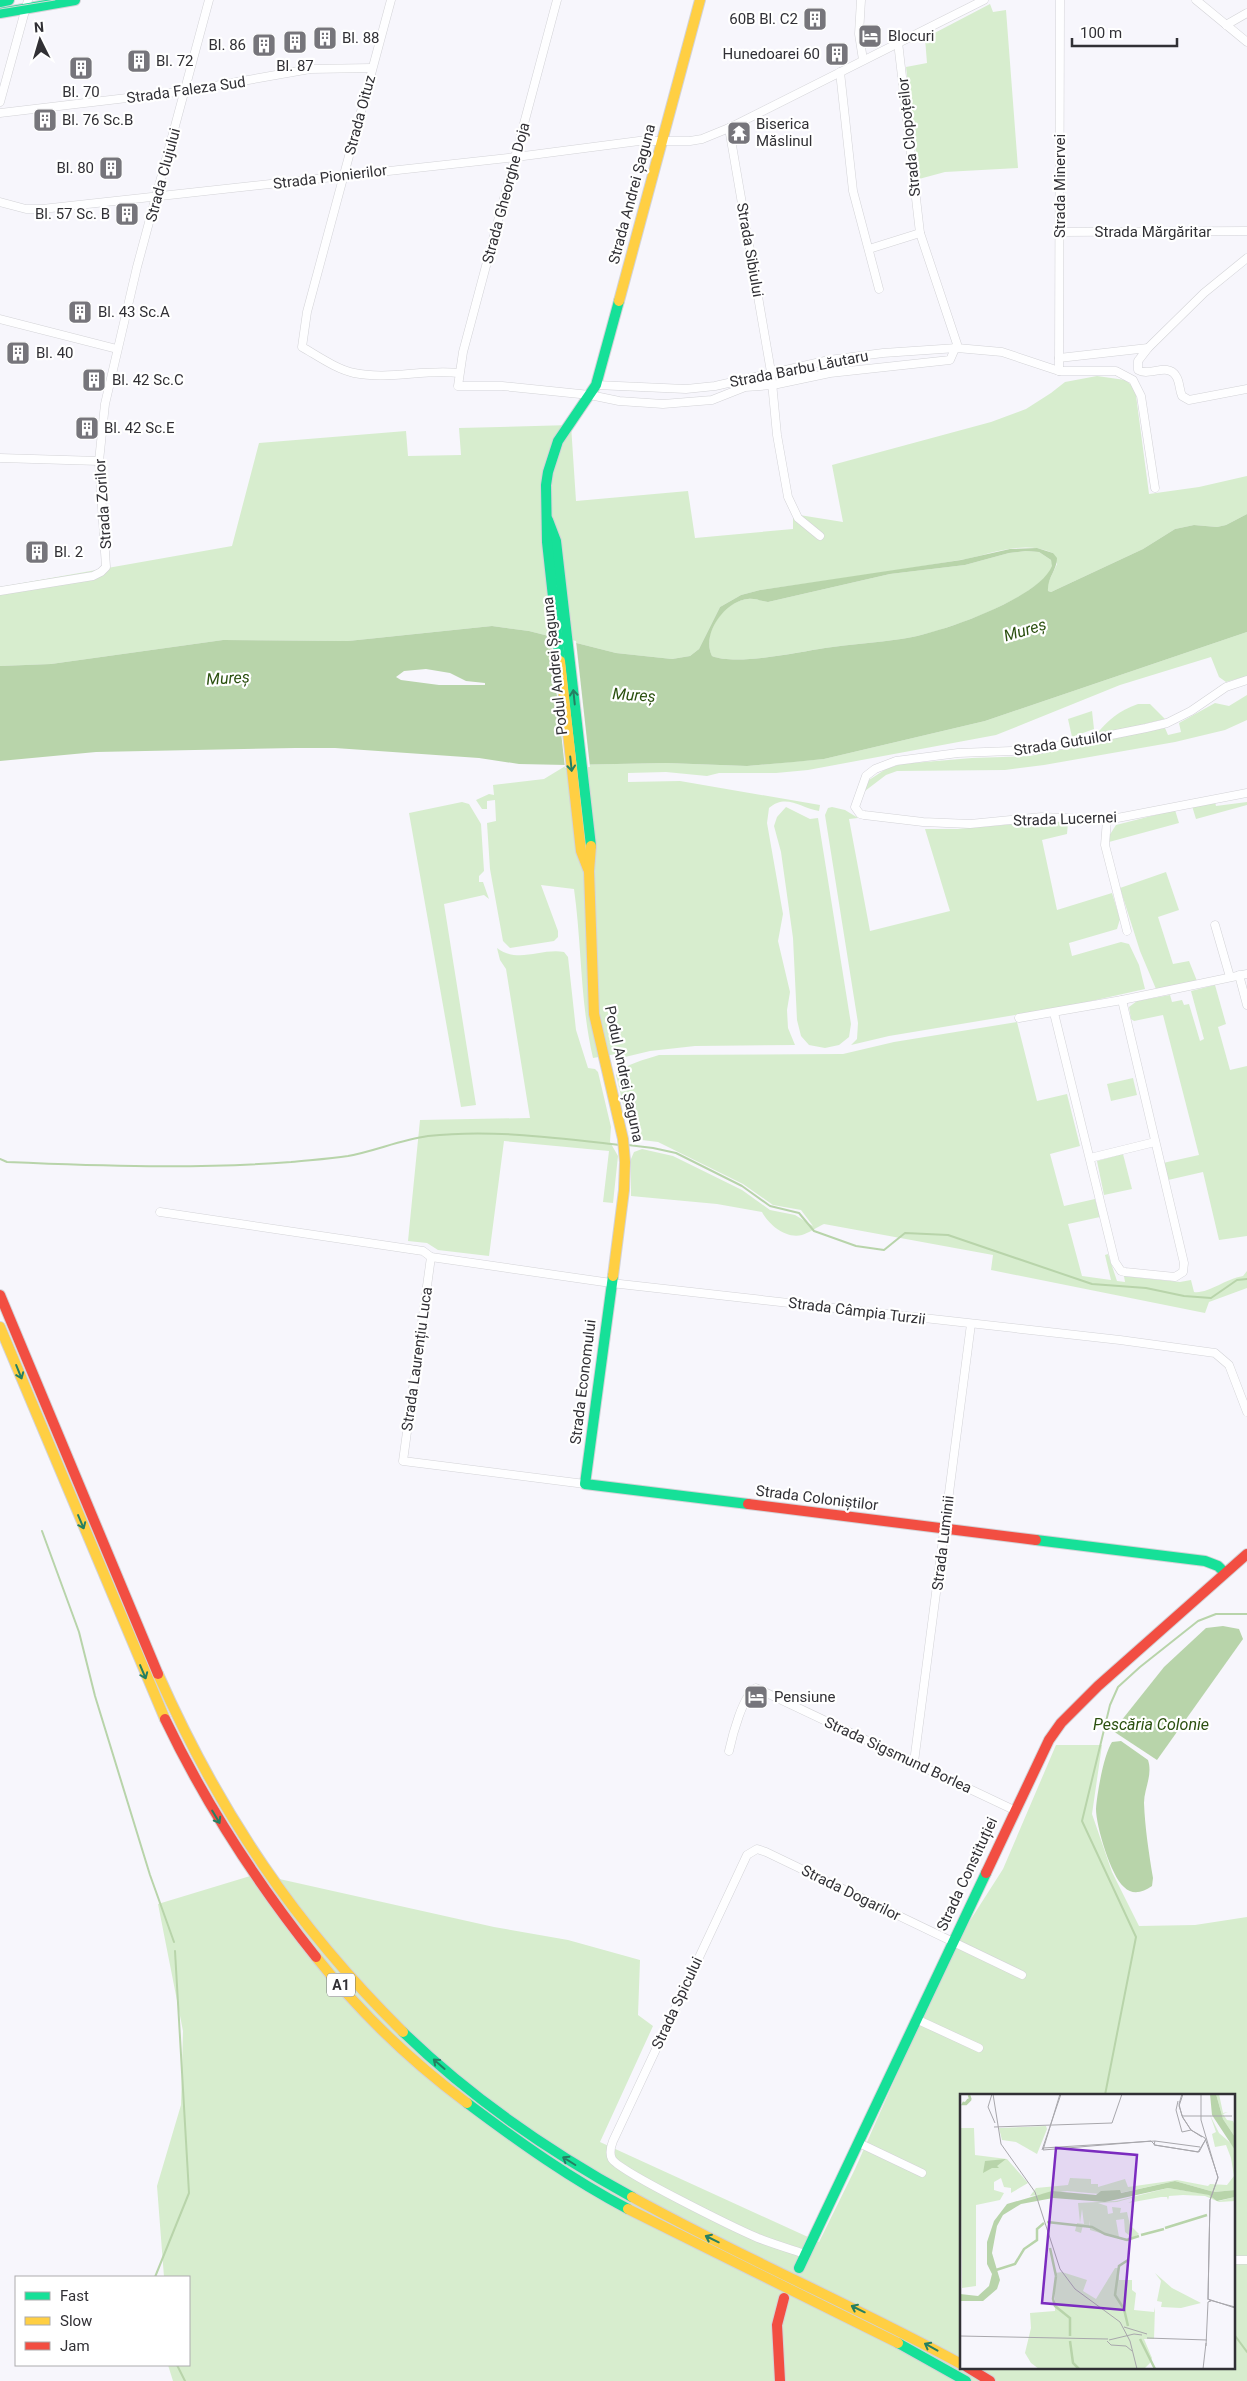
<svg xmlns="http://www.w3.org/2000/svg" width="1247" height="2381" font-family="Roboto,sans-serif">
<rect width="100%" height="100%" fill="#f7f6fc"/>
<g fill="#d7edce" fill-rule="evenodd">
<path d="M990,4L993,12L1006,10L1018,168L945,172L919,179L906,67L927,63L925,38Z"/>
<path d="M1097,376L1125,380L1135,388L1149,494L1199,487L1247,476V514L1226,525L1217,527L1194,525L1175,529L1143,549L1051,592L1048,591V583L1057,564L1053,553C1022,539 991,555 960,560C894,571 827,581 760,590L741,595L720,607L699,649L690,656L672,659L616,653L529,631L492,626L348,641L223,640L51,664L0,666V587L232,546L259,443L406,431L408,456L461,455L459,428L571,425L576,501L688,491L695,538L793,529V514L843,522L832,465L991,422L1026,409L1051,393L1065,382Z"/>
<path d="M1026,551L1039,552L1051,560L1053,566C1039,599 935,635 901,639C876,643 851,644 825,648C798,652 736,666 712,656C701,634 724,601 748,599C754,598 762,601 768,602L890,574L965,565L1009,553Z"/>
<path d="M1247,632V676L1226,682L1219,677L1211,657L1120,685L996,735L808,770L776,773H719L707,776L666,772L628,773V782L680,781L820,805L819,811C801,808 786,793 769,808L767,823L783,914L778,941L790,992L787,1010L788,1028L795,1045L695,1046L650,1051L625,1057L616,1054L593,1058C580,1002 582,946 574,889L541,885L558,931V937L554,941L510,948L503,941L490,869L487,823L496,821L495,800L487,801V809H482L476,800L489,794L494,795L493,785L544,779L567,765L666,763L747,766L824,759L985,721Z"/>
<path d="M1247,695V720L1225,730L1175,742L1044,765L1005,770L897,771L886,775L861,794L863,787L869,780L886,769L901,764L972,758L1030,756L1165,728L1168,735L1181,732L1179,723L1215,703L1229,706Z"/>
<path d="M1138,704H1150L1165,719L1095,736C1108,720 1118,711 1138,704Z"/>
<path d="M1092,711L1094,729L1072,737L1068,719Z"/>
<path d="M462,802L469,804L481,824L484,871L479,876V882H483L489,899L484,895L444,904L476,1105L461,1107L409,813Z"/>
<path d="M1215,802L1216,806L1247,802V805L1196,819L1192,806Z"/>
<path d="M786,807L810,819L818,818L851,1024L849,1037L839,1045L825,1048L809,1045L801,1036L797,1020L793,938L781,852L774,826L777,817Z"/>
<path d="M832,807L845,810L858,818L849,819L870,931L950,911L925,829H957L1051,821L1068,823L1067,834L1042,840L1057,910L1112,893L1120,919L1117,929L1069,943L1072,956L1121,942L1129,944L1139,965L1145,989L1069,1006L889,1036L851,1045L857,1039L858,1023L825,815L828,808Z"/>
<path d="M1175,810L1179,823L1109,842V836L1116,825Z"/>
<path d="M1166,872L1179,910L1158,917L1173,964L1189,961L1197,981L1156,989L1140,951L1120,888Z"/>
<path d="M497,948C518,964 541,948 564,952L568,957L576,1030L588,1068L595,1069L598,1072L611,1127L610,1142L618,1156L613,1203L603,1202L609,1151L504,1141L489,1256L438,1250L427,1243L408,1241L420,1120L530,1118L506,969L500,960Z"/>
<path d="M1215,985L1226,1024L1218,1027L1230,1070L1247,1066V1236L1219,1240L1203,1172L1168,1180L1163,1163L1199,1155L1163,1015L1134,1021L1131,1019L1129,1007L1137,1001L1170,995L1172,1002L1182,1000L1184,1005L1189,1004L1200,1041L1204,1039L1191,991Z"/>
<path d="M1017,1022L1037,1101L1067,1094L1080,1146L1050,1154L1064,1206L1095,1199L1100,1217L1068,1224L1082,1276L1111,1280L1105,1255L1108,1254L1117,1281L1125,1282L1124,1276L1180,1282L1191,1280L1194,1292C1208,1294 1225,1279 1243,1276L1247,1271V1288L1209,1302L1205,1313L991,1270L993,1255L824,1224C817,1227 809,1233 802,1235C786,1239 769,1225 762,1212L717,1204L631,1196V1159L634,1152L642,1149L673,1156L742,1190L770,1210L795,1215L813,1226L801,1210L773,1205L743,1184L658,1142L634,1139L630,1133L616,1075C626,1063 645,1060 659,1055L843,1054L894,1042Z"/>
<path d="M1133,1078L1137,1095L1111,1101L1107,1084Z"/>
<path d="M1123,1154L1132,1189L1104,1195L1097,1161Z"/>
<path d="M1056,1745H1102L1092,1814L1112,1872L1139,1926L1195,1925L1247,1917V2381H173L168,2365H189V2277H164L157,2186L181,2105L183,2031L158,1904L257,1874L494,1927L568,1940L640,1960L638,2015L653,2026L600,2142L819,2242L855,2169L930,2000L964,1930L1003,1869ZM961,2095H1233V2367H961Z"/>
</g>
<g fill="#b8d4aa" fill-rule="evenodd">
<path d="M1247,514V632L985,721L824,759L794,762L747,766L666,763L567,765L519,764L479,758L335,748H295L96,752L0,761V666L51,664L223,640L348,641L492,626L529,631L616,653L672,659L690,656L699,649L720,607L741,595L760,590L961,560L1010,549L1037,548L1053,553L1057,558C1057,570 1047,578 1048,591L1051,592L1143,549L1175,529L1194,525L1217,527L1226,525ZM1026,551L1039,552L1051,560L1052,566C1039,599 935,635 901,639C876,643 851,644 825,648C799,652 736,666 712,656C701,634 725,601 748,599C754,598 761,601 768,602L890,574L965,565L1009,553ZM426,669L450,673L466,681L485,683V685H439L401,680L396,677L404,671Z"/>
<path d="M1223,1626L1239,1629L1243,1639L1157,1760L1113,1731L1164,1667L1206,1628Z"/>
<path d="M1121,1741L1148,1760C1153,1775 1144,1789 1144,1803C1145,1828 1149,1854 1153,1878L1152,1886C1143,1892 1133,1896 1124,1887C1111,1876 1096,1826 1096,1809C1097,1793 1104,1754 1112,1742Z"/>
</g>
<path fill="#f7f6fc" d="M550,634L576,641L590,767L565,768Z"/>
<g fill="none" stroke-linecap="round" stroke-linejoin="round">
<g stroke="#b8d4aa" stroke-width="2">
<path d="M628,1145L653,1148L676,1153L742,1186L770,1206L799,1213L814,1231L856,1246L884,1250L905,1233L948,1235L1092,1284L1146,1288L1184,1296L1211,1298L1237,1280L1247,1279"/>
<path d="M0,1159L7,1162C101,1166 197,1169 291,1162C310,1160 329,1159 348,1156C375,1151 400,1140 428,1136C492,1129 558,1138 621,1145"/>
<path d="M42,1531L79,1632L95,1696L150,1875L174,1942"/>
<path d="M1105,2095L1136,1937L1082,1821L1110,1705L1118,1687L1140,1667L1198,1621L1216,1614H1247"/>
<path d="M155,2277L189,2193L175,1951"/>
<path d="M1233,2333L1247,2352"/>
<path d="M177,2365L185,2381"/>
</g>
<g stroke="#d3d3d7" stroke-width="9">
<g id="street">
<path d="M391,0L307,312L302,347C318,356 336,369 354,373C389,380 424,369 459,373"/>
<path d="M557,0L463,352L458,386H502L590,395L619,401L663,404L712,400L745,387L773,385L830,373L950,360L957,344L920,233L898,42"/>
<path d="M861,0L859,34L863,60"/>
<path d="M1196,0L1247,42"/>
<path d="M1226,25L1247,13"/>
<path d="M840,72L853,191L879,289"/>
<path d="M0,102L28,0"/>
<path d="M0,113L186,91L310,69L372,68"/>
<path d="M729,128L771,372L777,435L788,497L798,518L820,536"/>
<path d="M0,202L26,209H42L516,157L639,141H690L702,139L729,128L984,0"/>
<path d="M1059,232L1247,231"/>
<path d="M869,249L920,233"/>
<path d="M0,319L117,349"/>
<path d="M1148,348L1204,293L1247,258"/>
<path d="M1059,358L1148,348L1138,361V370C1149,377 1168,362 1176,376C1180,382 1179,389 1182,396L1189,400L1247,389"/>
<path d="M1059,371L1060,0"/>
<path d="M596,385L686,389L715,386L829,360L883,353L957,348L1002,352L1059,371H1116L1133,380L1141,396L1155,488"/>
<path d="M0,458L99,461"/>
<path d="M0,591L93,576L101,572L106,567L99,461L105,404L137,267L209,0"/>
<path d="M1247,680L1226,687L1191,711L1167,723L1146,728L1036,750L958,753L896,761L875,769L866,776L855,807L860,814L864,815L923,822L970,824L1042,817L1107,820L1247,793"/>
<path d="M1107,820L1105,845L1127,931"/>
<path d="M1215,925L1230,977"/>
<path d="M1239,975L1247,1005"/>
<path d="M1054,1013L1115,1262L1121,1271L1125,1272L1175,1277L1183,1272L1184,1263L1122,1000"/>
<path d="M1019,1018L1122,1000L1247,974"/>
<path d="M1090,1158L1155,1142"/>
<path d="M160,1212L423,1251L431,1257L611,1283L1120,1340L1215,1353L1229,1365L1247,1412"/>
<path d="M431,1257L403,1461L585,1484"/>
<path d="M729,1751C732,1737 743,1694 756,1688L1014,1810"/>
<path d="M914,1762L971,1324"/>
<path d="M916,2019L979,2048"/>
<path d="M859,2143L922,2173"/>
<path d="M805,2254C790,2249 773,2244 758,2238C737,2229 620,2172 612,2159C609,2153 611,2146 613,2141L747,1855L757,1849L766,1852L1022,1975"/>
<path d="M1233,2260H1247"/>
</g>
</g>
<g stroke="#d3d3d7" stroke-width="12">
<g id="fast">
<path d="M0,2L9,0"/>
<path d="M0,13L75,0"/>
<path d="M548,520L556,541L591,846"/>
<path d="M560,661L547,542L546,485L548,472L558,441L596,385L619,301"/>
<path d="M613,1276L585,1484L748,1504"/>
<path d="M1036,1540L1205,1561L1218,1566L1225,1573"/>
<path d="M403,2032C471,2098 550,2152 632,2197"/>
<path d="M467,2103C519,2142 571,2179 628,2209"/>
<path d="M799,2268L986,1873"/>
<path d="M898,2343L966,2381"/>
</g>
</g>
<g stroke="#d3d3d7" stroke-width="12">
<g id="slow">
<path d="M619,301L700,0"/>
<path d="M560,661L581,851L588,869"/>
<path d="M591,846L589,871L594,1014L623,1139L625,1162L624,1190L613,1276"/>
<path d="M0,1327L165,1719"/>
<path d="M158,1674C220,1814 295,1925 403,2032"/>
<path d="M316,1957C359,2011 412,2062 467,2103"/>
<path d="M632,2197C740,2257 853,2305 961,2364"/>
<path d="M628,2209L898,2343"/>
</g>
</g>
<g stroke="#d3d3d7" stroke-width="12">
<g id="jam">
<path d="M0,1295L158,1674"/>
<path d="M748,1504L1036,1540"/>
<path d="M165,1719C206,1805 257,1883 316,1957"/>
<path d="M986,1873L1049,1740L1061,1723L1098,1686L1247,1554"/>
<path d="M967,2367L990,2381"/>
<path d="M780,2381L777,2325L784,2298"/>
</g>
</g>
<use href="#street" stroke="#fefeff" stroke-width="8"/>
<use href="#fast" stroke="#16e098" stroke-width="10"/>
<use href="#slow" stroke="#ffcf43" stroke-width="10"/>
<use href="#jam" stroke="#f24e42" stroke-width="10"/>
<path stroke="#d7d7d8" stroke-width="1" d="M0,9L55,0"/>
</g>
<defs><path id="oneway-shaft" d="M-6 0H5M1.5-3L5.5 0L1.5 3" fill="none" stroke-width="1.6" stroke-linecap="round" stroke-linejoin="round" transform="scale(1.25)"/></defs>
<g stroke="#257f62">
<use href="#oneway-shaft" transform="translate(574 697) rotate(-96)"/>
<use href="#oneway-shaft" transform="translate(571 764) rotate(84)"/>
<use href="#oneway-shaft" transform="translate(19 1372) rotate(68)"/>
<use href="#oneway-shaft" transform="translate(81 1522) rotate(67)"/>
<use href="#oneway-shaft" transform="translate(143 1672) rotate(67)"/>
<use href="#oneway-shaft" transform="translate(216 1817) rotate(59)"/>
<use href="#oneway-shaft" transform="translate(439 2064) rotate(-139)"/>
<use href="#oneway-shaft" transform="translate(569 2161) rotate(-148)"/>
<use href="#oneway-shaft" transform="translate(712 2239) rotate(-154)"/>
<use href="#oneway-shaft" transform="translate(858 2309) rotate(-154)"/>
<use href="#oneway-shaft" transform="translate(931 2347) rotate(-151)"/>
</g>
<defs>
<g id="building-square" transform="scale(1.25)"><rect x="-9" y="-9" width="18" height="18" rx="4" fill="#76757b" stroke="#fff"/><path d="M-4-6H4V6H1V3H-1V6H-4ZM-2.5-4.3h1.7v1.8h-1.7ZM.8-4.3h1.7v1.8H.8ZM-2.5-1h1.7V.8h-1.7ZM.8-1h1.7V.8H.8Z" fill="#fff"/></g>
<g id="hotel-square" transform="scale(1.25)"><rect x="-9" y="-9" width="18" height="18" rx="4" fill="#76757b" stroke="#fff"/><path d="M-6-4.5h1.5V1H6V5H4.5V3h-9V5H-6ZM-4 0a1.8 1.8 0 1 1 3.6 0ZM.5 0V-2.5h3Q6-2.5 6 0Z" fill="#fff"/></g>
<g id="temple-square" transform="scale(1.25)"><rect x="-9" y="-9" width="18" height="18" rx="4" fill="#76757b" stroke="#fff"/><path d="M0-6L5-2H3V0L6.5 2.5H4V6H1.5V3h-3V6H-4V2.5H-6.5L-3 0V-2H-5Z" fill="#fff"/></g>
</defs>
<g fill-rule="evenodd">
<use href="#building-square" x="815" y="19"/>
<use href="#hotel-square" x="870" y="36"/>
<use href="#building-square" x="325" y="38"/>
<use href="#building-square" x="295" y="42"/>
<use href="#building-square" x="264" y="45"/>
<use href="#building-square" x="837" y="54"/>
<use href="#building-square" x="139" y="61"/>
<use href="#building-square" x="81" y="68"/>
<use href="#building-square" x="45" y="120"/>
<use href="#temple-square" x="739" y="133"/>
<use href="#building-square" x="111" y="168"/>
<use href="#building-square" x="127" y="214"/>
<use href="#building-square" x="80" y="312"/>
<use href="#building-square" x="18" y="353"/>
<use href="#building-square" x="94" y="380"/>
<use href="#building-square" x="87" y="428"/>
<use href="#building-square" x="37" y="552"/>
<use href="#hotel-square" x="756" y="1697"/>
</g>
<g text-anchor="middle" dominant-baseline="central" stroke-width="4.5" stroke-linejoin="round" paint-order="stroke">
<rect fill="#fff" stroke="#6f6e72" stroke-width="1" x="327" y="1973.5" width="28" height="23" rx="4"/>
<g font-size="14" font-weight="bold" fill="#313035">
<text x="341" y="1985">A1</text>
</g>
<g font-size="15" fill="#313035" stroke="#fff" text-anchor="start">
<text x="798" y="19" text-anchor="end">60B Bl. C2</text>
<text x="888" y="36">Blocuri</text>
<text x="342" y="38">Bl. 88</text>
<text x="246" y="45" text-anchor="end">Bl. 86</text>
<text x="820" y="54" text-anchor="end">Hunedoarei 60</text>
<text x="156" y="61">Bl. 72</text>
<text x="295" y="66" text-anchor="middle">Bl. 87</text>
<text x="81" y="92" text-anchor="middle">Bl. 70</text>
<text x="62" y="120">Bl. 76 Sc.B</text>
<text x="756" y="124">Biserica<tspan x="756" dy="17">Măslinul</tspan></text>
<text x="94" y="168" text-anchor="end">Bl. 80</text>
<text x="110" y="214" text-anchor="end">Bl. 57 Sc. B</text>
<text x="98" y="312">Bl. 43 Sc.A</text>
<text x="36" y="353">Bl. 40</text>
<text x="112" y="380">Bl. 42 Sc.C</text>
<text x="104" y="428">Bl. 42 Sc.E</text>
<text x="54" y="552">Bl. 2</text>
<text x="774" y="1697">Pensiune</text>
</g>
<g font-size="15" fill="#313035" stroke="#fff">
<text transform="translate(186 90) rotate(-8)">Strada Faleza Sud</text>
<text transform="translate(360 115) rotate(-75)">Strada Oituz</text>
<text transform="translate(909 137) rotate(-96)">Strada Clopoțeilor</text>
<text transform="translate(163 175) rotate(-75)">Strada Clujului</text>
<text transform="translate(330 177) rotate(-7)">Strada Pionierilor</text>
<text transform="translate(1060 186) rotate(-90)">Strada Minervei</text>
<text transform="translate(506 193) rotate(-75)">Strada Gheorghe Doja</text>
<text transform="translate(632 194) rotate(-75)">Strada Andrei Șaguna</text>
<text x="1153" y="232">Strada Mărgăritar</text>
<text transform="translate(750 250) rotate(80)">Strada Sibiului</text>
<text transform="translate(799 369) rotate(-11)">Strada Barbu Lăutaru</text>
<text transform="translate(103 504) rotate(-94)">Strada Zorilor</text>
<text transform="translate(555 666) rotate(-96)">Podul Andrei Șaguna</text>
<text transform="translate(1063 743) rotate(-9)">Strada Gutuilor</text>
<text transform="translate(1065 819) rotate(-2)">Strada Lucernei</text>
<text transform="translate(624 1074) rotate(78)">Podul Andrei Șaguna</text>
<text transform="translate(857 1311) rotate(7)">Strada Câmpia Turzii</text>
<text transform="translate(417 1359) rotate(-82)">Strada Laurențiu Luca</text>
<text transform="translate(583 1382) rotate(-83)">Strada Economului</text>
<text transform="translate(817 1498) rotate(7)">Strada Coloniștilor</text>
<text transform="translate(943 1543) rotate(-83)">Strada Luminii</text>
<text transform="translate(898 1755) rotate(25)">Strada Sigsmund Borlea</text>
<text transform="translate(967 1874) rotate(-65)">Strada Constituției</text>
<text transform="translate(851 1893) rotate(26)">Strada Dogarilor</text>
<text transform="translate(677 2003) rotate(-65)">Strada Spicului</text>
</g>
<g font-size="16" font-style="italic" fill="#2b500f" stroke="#fff">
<text transform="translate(1025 630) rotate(-17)">Mureș</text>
<text transform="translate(228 678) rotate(-3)">Mureș</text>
<text transform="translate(634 695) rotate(4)">Mureș</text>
<text x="1151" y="1724">Pescăria Colonie</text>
</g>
</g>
<g transform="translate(960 2094)">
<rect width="275" height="275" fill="#f7f6fc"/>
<path d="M256,0H259L263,19L268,18L263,20L267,26L273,27L275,32V43L263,25ZM250,21L259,39L274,52L275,96L254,98L215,87L151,101L107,97L70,102L76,94L108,91L110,84L131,85V90H138V93L165,85L168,93L217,86L248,92L250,90L267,91L274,82L271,64L266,51L255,53L252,40L256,38ZM86,32L87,35L77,60L56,48L42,46L39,34ZM0,34H14L15,61L47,65L68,89L51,99V94L44,93L41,84L34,88V96L44,99L40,106L16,111V192L2,194ZM208,94L252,101L259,107L275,103V107L259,108L245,102L223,101L209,102L208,106L207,103H201L168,109L148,111L168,109L174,106L171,104L157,108L138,109L147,112L148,120L153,119L152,113L161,114L160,119L167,118L170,131L179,140L167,147L130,136V126L129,136V133L123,131L121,139L115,137L117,129L124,130L122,115L120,129L118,109L156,107ZM164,125L165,138L170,142L167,145L159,143L156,126ZM155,174H158L159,186H172V196L176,199L174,216L194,218L195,213L194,245H184L192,264L190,269L184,275H79L71,269L65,259L71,234L70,219L95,217V179L102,178L127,186L123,197L136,205ZM195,179L212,194L241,209L221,214L201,213L202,208L197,207L201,187Z" fill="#d7edce" fill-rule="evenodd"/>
<path d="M250,0H256L263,25L275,43V56L252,21ZM46,65L37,72L39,74H32L23,79L25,67ZM215,87L254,98L275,96V103L257,107L249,101L208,94L145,108L93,104L61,110L43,121L37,132L32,159L40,186L37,195L23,207H0V200L18,202L29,192L32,180L27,170V148L34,127L47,110L92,97L136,101L141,97L160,96L161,99Z" fill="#b8d4aa"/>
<path fill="none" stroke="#b8d4aa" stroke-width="2.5" d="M9,1L10,4V6L6,10H4V8L3,10H5L8,6L10,5L11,4M87,128L132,133L145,140L167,146L179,142M205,134L247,121M181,141L204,135M90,154L96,182M168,166L159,172L155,201L164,215L168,232M36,176L55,170L64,155L77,146V135L84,129M96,182L93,205L95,212L110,224V242M180,245L195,275M110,247L113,269L119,275"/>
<path fill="none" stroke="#a8a7ac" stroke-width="1" d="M32,0L28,13L35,29M33,0L41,50L75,98L100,175L115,195L160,228L170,247L177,275M100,0L83,56L191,47L195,51L238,58L246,45M222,0L219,10L222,22L231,36L245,44L258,83L250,106L248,205L275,214M223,0L219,12L223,24L231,36L242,43M241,0V26L258,84L250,106L248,206M218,7L216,16L222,38L231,36M222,22H272M34,33L152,29L162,0M195,47L194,51L239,58L246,45M83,54L195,47L240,53M82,56L101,0M249,206L275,213M164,233L187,240M0,242L148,245M187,244L247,246M149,246L174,240L182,241M147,247L151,251L166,252L172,257M246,252L248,208L251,207M243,275L246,249"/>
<path fill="#7b2cbf" fill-opacity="0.15" stroke="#7b2cbf" stroke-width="2.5" d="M96,54L177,61L164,216L82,209Z"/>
<rect width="275" height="275" fill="none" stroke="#313035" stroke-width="2.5"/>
</g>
<rect x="15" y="2276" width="175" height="90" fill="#ffffff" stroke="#adacae"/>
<rect x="25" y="2292" width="25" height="8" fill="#16e098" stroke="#adacae"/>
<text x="60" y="2301" font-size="15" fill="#313035">Fast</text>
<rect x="25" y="2317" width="25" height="8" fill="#ffcf43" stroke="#adacae"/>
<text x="60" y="2326" font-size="15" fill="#313035">Slow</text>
<rect x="25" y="2342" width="25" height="8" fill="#f24e42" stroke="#adacae"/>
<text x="60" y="2351" font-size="15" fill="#313035">Jam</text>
<g transform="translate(40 40) rotate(355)" stroke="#ffffff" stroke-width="4" paint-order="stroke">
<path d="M0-4L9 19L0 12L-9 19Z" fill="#313035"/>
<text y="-8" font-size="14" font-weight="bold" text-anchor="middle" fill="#313035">N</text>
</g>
<path d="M1072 38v8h105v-8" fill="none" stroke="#313035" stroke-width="2.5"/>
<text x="1080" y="38" font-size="15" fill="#313035" stroke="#ffffff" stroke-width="4" paint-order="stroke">100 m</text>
</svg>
